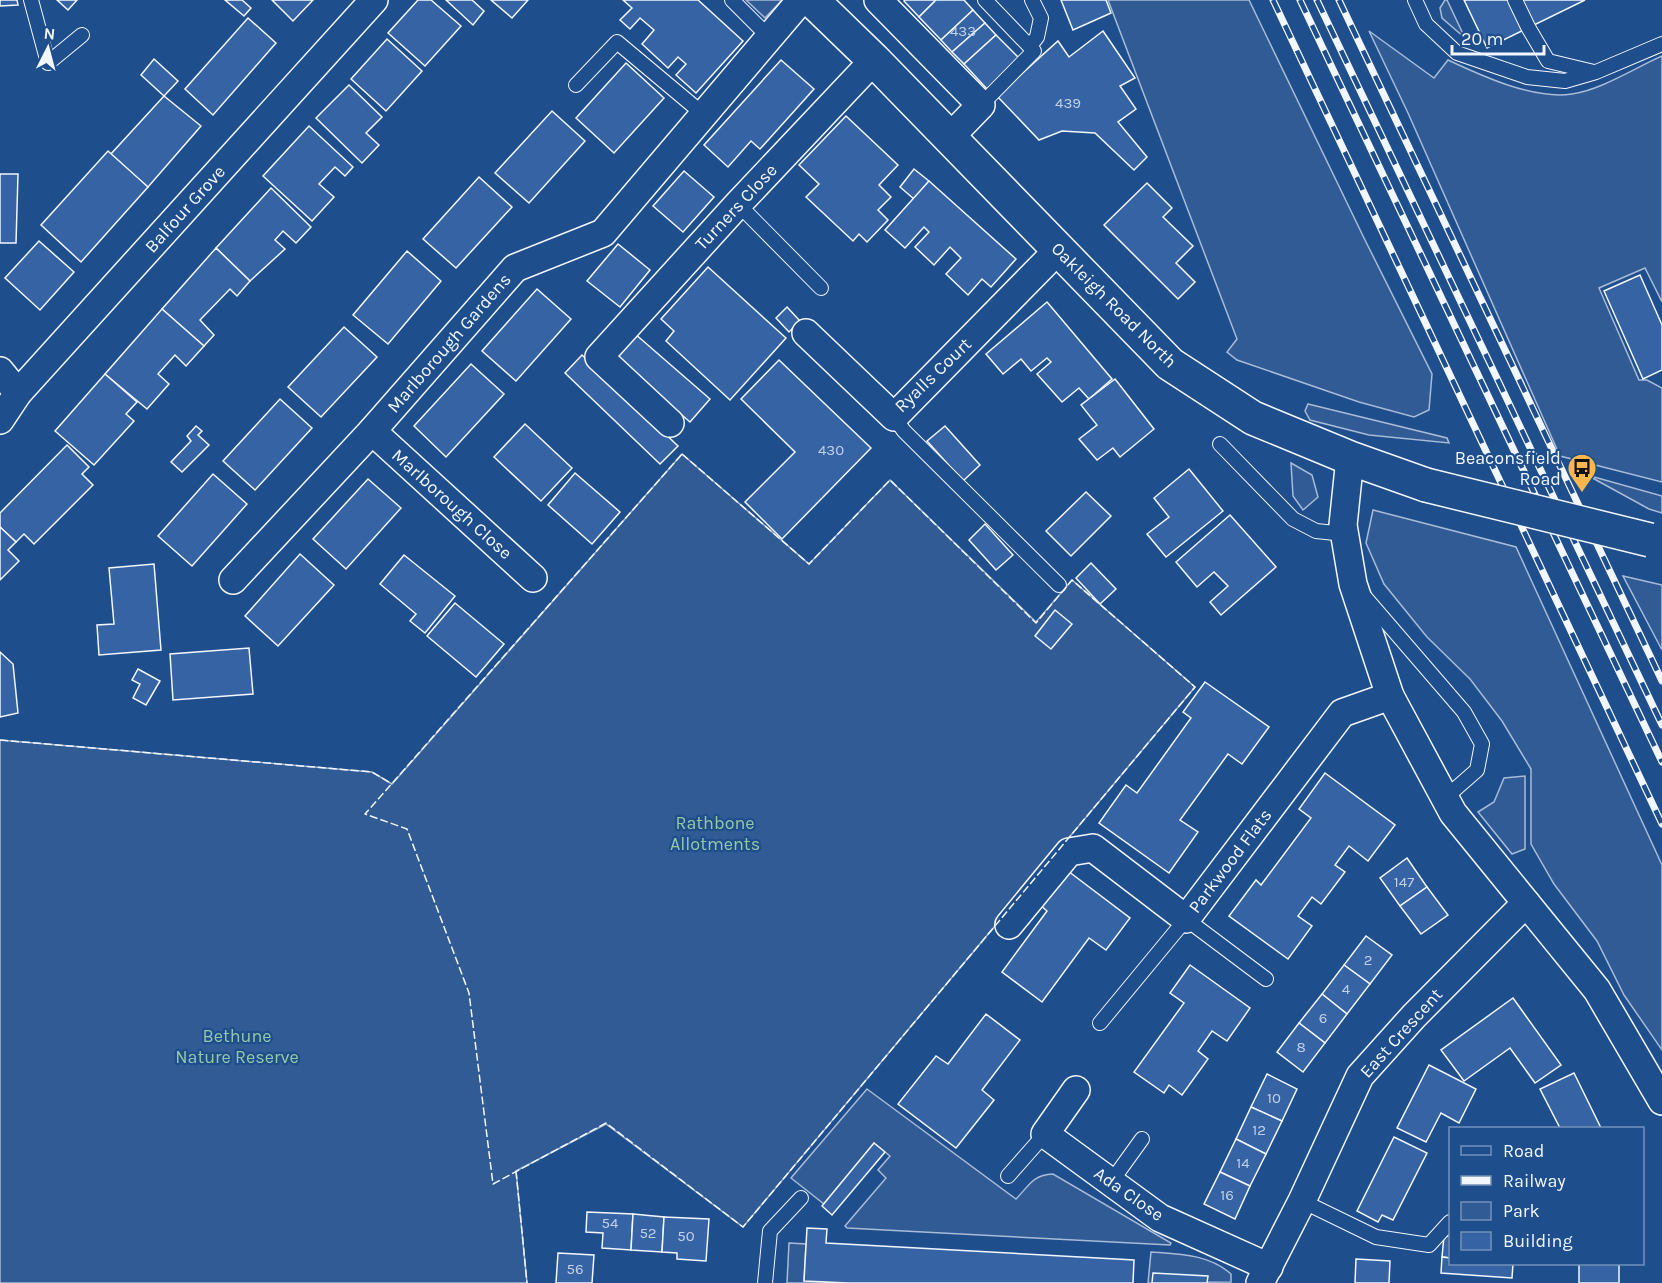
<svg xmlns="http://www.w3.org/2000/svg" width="1662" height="1283" font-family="Karla,sans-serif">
<rect width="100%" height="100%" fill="#1f4e8c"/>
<g fill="#305b95" stroke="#a8bbd7" stroke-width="1.5">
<path d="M746,0H782L765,18Z"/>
<path d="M1108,0H1249L1364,238L1432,374L1429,410L1414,417L1359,402L1237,360L1227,352L1237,339Z"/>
<path d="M1445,0H1447L1465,38L1442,18L1440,8Z"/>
<path d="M1369,31L1434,78L1448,60C1482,76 1534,100 1572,94C1601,90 1635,68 1662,56V302L1645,268L1599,288L1639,380H1647L1662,388V482L1560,456L1408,113Z"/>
<path d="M1308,404L1447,438L1449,443L1369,435L1310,420L1305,411Z"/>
<path d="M682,454L809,564L890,480L1036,622L1072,580L1195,687L743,1227L606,1124L516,1171L527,1283H0V740L372,772L392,784Z"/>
<path d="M1291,463L1312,475L1318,497L1303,510L1293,496Z"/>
<path d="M1587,475L1662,496V513L1649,509Z"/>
<path d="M1373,510L1516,547L1662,865V1050L1624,995L1597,941L1554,884L1531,844V769L1502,721L1470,679L1427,637L1384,584L1366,543Z"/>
<path d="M1623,576L1662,585V650Z"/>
<path d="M1525,776V849L1512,854L1478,812L1494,802L1504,778Z"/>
<path d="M867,1089L1016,1199C1029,1186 1032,1175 1053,1174L1171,1243L1170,1245L847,1228L845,1226L886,1178L878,1170L890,1156L874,1143L824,1204L791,1178Z"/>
<path d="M789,1243L806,1244L804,1280L848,1283H787Z"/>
<path d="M1151,1252C1178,1254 1209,1254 1231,1274V1282L1148,1283Z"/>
</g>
<g fill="#3563a3" stroke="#f2f6ff" stroke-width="1.5">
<path d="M0,0H17L18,5L0,6Z"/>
<path d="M57,0H77L68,10Z"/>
<path d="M225,0H242L251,8L244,16Z"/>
<path d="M272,0H313L293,21Z"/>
<path d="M418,0H431L461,26L425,66L388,33Z"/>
<path d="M446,0H472L484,11L473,25Z"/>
<path d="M491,0H528L512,18Z"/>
<path d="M623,0H698L743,41L696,93L676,75L686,64L678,57L668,68L642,44L654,30L640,18L630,29L620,20L632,8Z"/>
<path d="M905,0H936L919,17L904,1Z"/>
<path d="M936,0H964L973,10L941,40L919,17Z"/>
<path d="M1061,0H1106L1111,13L1073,30Z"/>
<path d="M1464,0H1585L1487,48Z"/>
<path d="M973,10L985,23L952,52L941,40Z"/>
<path d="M248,18L276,43L213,115L185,89Z"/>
<path d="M985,23L996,35L964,64L952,52Z"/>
<path d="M1103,31L1135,78L1120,86L1136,109L1118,122L1147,157L1134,170L1095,133L1062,131L1039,140L997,96L1058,41L1069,57Z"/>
<path d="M996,35L1020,59L987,89L964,64Z"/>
<path d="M387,39L422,71L386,111L351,79Z"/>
<path d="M154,59L178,81L164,96L141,75Z"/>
<path d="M781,60L814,89L760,149L751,141L728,167L704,145Z"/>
<path d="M626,63L664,98L614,153L576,118Z"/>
<path d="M349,85L382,117L366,133L379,145L362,163L316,118Z"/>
<path d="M164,96L201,126L148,187L110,155Z"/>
<path d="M552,111L585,141L529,203L495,173Z"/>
<path d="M846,116L898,165L879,185L891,197L878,210L888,220L867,242L859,234L853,241L806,197L819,184L799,165Z"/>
<path d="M309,126L353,167L345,176L335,167L319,184L334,197L312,221L263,176Z"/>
<path d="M108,151L148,187L81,262L41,225Z"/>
<path d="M914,169L929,181L914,199L900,187Z"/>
<path d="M684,171L714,197L683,232L653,206Z"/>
<path d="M0,174H18L16,243H0Z"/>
<path d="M479,177L512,207L456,268L423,239Z"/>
<path d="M929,181L1016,259L991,287L982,279L968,295L946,274L961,258L950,247L934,265L915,247L929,232L924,227L905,248L885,230Z"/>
<path d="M1147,183L1172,208L1163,217L1193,246L1176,263L1195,282L1178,299L1104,225Z"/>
<path d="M271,188L311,227L296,243L283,231L275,240L285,249L250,281L216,248Z"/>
<path d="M39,241L74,272L40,310L5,278Z"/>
<path d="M618,244L650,270L620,307L587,281Z"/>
<path d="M216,248L250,281L237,296L230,289L200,320L214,335L204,346L162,309Z"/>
<path d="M407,251L441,281L388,344L353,315Z"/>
<path d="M708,267L786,338L730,400L666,341L674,331L661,319Z"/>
<path d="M1640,275L1662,325V370L1643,379L1604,291Z"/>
<path d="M537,289L571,319L516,381L482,351Z"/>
<path d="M1047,302L1112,379L1089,399L1079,388L1062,402L1037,374L1051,362L1047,358L1031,371L1021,359L1003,374L986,354Z"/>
<path d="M787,307L800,321L789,332L776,318Z"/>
<path d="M162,309L204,346L186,366L175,355L158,374L169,384L147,409L105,374Z"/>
<path d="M344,327L377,357L321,417L288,387Z"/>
<path d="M634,333L710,399L690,422L614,356Z"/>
<path d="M582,355L678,446L660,464L565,373Z"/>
<path d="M779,360L871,448L782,539L745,502L795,452L741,399Z"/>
<path d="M471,364L504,394L446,457L414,426Z"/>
<path d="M105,374L137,402L126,414L134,421L94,465L55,431Z"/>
<path d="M1115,379L1154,429L1120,457L1113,448L1097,460L1079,439L1097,425L1081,405Z"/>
<path d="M280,399L312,428L255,490L223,461Z"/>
<path d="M525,424L572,468L541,501L494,457Z"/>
<path d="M196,426L202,431L198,435L209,445L182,472L171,462L191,441L187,436Z"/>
<path d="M945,426L980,465L963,481L927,441Z"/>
<path d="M67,445L89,467L82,474L93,485L34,544L24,534L16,542L0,527V513Z"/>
<path d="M1189,469L1223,511L1166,557L1147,534L1169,517L1154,498Z"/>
<path d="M575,473L620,512L592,544L548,505Z"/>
<path d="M213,474L247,504L192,566L158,536Z"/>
<path d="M368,479L401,508L346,569L313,539Z"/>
<path d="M1086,492L1111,516L1071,556L1046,531Z"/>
<path d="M1230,515L1276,567L1221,615L1210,602L1228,586L1214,572L1197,587L1176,562Z"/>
<path d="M985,524L1013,555L996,570L969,540Z"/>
<path d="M0,527L16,542L8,550L19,561L0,580Z"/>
<path d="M300,554L334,585L278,646L245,616Z"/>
<path d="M404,555L455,596L425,633L410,621L416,614L380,584Z"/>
<path d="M1091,563L1116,589L1100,604L1076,578Z"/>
<path d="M154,564L161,650L99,655L97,625L114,624L109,568Z"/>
<path d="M455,603L504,644L476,677L427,636Z"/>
<path d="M1055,610L1072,624L1051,649L1035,636Z"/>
<path d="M249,648L253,694L173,700L170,654Z"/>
<path d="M0,652L13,664L18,713L0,717Z"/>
<path d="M138,669L160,681L146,705L133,698L140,684L132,680Z"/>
<path d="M1205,682L1269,727L1242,764L1228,754L1180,820L1198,832L1169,873L1099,823L1126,785L1137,793L1191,718L1183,712Z"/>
<path d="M1325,773L1395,825L1368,861L1349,846L1335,865L1345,872L1321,904L1312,897L1298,916L1312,926L1288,959L1229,916L1256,880L1261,885L1311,818L1299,809Z"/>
<path d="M1407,858L1427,887L1400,906L1380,878Z"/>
<path d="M1064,868L1130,918L1106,950L1089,938L1042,1002L1002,972L1047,911L1038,903Z"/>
<path d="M1427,887L1448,915L1421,934L1400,906Z"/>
<path d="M1366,936L1392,955L1370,984L1344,965Z"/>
<path d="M1190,965L1250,1008L1227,1041L1212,1031L1198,1051L1208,1059L1182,1095L1169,1085L1164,1093L1134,1072L1184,1003L1170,993Z"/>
<path d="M1344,965L1370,984L1347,1014L1322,994Z"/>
<path d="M1322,994L1347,1014L1325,1043L1299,1023Z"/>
<path d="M1513,998L1561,1065L1535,1083L1510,1048L1464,1081L1441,1050Z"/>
<path d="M986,1014L1020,1040L982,1090L994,1100L956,1148L898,1104L936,1056L948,1064Z"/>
<path d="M1299,1023L1325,1043L1303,1072L1277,1052Z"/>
<path d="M1429,1065L1476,1089L1459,1123L1441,1113L1426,1142L1397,1128Z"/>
<path d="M1574,1073L1601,1128H1560L1540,1089Z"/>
<path d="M1267,1074L1297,1089L1282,1121L1251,1107Z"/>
<path d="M1251,1107L1282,1121L1266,1154L1236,1139Z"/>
<path d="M1394,1137L1427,1153L1393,1220L1382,1215L1378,1222L1357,1211Z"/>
<path d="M1236,1139L1266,1154L1250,1186L1220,1172Z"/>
<path d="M874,1143L885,1152L832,1215L822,1206Z"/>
<path d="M1220,1172L1250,1186L1235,1219L1204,1204Z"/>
<path d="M587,1212L633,1214L631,1250L602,1248L603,1233L586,1232Z"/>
<path d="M633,1214L664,1217L662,1252L631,1250Z"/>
<path d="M664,1217L709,1219L706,1261L677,1259V1253L662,1252Z"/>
<path d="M807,1228L827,1229L826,1243L1134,1260L1133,1283H848L804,1281Z"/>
<path d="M1444,1236H1450V1258L1442,1257Z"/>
<path d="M558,1253L594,1255L592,1283H556Z"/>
<path d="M1442,1257L1450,1258V1264H1513L1512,1278L1441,1273Z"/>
<path d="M1356,1259L1390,1261L1389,1283H1355Z"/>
<rect x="1579" y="1264" width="40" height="19"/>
<path d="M1153,1273L1208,1276L1207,1283H1152Z"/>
</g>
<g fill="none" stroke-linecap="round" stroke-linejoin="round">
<g stroke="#f2f6ff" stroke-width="16">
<g id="service">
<path d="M31,0L48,63L82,35"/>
<path d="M732,0L769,37"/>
<path d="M1415,0L1426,24L1457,53L1527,77L1565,81L1596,72L1662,44"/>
<path d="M1515,0L1528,27L1548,61L1594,72"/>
<path d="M1030,46L1037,37L1041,18L1032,0"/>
<path d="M576,85L617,42L703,114"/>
<path d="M981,105L1034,51L985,0"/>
<path d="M738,204L821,288"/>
<path d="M894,417L904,431L1059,585"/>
<path d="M1220,444L1293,519L1316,531L1345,534"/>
<path d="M1364,596L1464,712L1482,744L1477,770L1445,798"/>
<path d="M1100,1023L1186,919L1266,979"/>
<path d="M1008,1176L1045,1134"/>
<path d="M1111,1182L1142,1139"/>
<path d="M1302,1201L1376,1237L1429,1245L1450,1222"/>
<path d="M765,1283L770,1231L801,1198"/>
</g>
</g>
<g stroke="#f2f6ff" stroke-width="30">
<g id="minor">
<path d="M878,0L981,105L950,137"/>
<path d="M806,333L894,417L1058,250"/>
<path d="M0,371L18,393"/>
<path d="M0,420L18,393L374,0"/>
<path d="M670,423L599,357L738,204L874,60"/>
<path d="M372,431L533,578"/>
<path d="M1350,458L1343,525L1353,584L1390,696L1453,813L1597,990L1662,1101"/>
<path d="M233,580L372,431L515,268L603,233L801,0"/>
<path d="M1009,925L1069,852L1093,848L1186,919L1342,713L1390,696"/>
<path d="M1076,1090L1045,1134L1160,1218L1269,1267"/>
<path d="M1260,1283L1302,1201L1360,1076L1414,1016L1526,903"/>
</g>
</g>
<g stroke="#f2f6ff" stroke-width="36">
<path id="primary" d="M812,0L874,60L1170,364L1253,418L1350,458L1426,485"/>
</g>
<use href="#service" stroke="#1f4e8c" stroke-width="14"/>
<use href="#minor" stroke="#1f4e8c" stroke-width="27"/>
<use href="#primary" stroke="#1f4e8c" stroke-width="33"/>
<g stroke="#f2f6ff" stroke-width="7">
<g id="rail">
<path d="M1273,0L1662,824"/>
<path d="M1300,0L1662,762"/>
<path d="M1317,0L1662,725"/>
<path d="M1339,0L1662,681"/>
</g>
</g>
<use href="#rail" stroke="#1f4e8c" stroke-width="4.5" stroke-dasharray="14" stroke-linecap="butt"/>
<g stroke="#f2f6ff" stroke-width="36" stroke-linecap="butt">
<path id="primary-bridge" d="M1426,485L1650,540"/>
</g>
<use href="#primary-bridge" stroke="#1f4e8c" stroke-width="33"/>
<g stroke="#f2f6ff" stroke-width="1.5" stroke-dasharray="8 3" stroke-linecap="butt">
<path d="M682,454L809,564L890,480L1036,623L1072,580L1195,687L743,1227L606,1123L493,1184L469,993L407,829L365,814Z"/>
<path d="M0,740L372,772L392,784"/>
<path d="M516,1171L527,1283"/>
</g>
</g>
<defs>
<g id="bus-pin" transform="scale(1.5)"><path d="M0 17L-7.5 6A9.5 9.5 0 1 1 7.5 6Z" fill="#ffb74d" stroke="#1f4e8c"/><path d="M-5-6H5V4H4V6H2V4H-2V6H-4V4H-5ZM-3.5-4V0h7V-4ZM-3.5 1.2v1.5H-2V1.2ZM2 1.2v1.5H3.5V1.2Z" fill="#111"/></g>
</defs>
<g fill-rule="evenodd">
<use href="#bus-pin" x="1582" y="468"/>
</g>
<g text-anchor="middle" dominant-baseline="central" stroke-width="4.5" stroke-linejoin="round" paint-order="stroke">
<g font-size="15" fill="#c3d1e8">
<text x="963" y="31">433</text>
<text x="1068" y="103">439</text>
<text x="831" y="450">430</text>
<text x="1404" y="882">147</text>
<text x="1368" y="960">2</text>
<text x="1346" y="989">4</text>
<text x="1323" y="1018">6</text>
<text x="1301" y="1047">8</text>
<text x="1274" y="1098">10</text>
<text x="1259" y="1130">12</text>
<text x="1243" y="1163">14</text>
<text x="1227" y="1195">16</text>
<text x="610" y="1223">54</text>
<text x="648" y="1233">52</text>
<text x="686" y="1236">50</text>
<text x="575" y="1269">56</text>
</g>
<g font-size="18" fill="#f2f6ff" stroke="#1f4e8c">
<text transform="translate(736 207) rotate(-47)">Turners Close</text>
<text transform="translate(185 209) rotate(-48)">Balfour Grove</text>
<text transform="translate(1114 305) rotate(45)">Oakleigh Road North</text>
<text transform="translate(449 343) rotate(-49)">Marlborough Gardens</text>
<text transform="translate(933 375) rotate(-44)">Ryalls Court</text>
<text transform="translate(452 504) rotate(42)">Marlborough Close</text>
<text transform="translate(1230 861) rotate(-53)">Parkwood Flats</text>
<text transform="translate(1401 1033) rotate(-48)">East Crescent</text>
<text transform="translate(1129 1194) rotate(35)">Ada Close</text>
</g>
<g font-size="18" fill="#f2f6ff" stroke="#1f4e8c" text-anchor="end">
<text x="1561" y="458">Beaconsfield<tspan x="1561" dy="21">Road</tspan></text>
</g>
<g font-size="18" fill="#97c8a6" stroke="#1f4e8c">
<text x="715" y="823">Rathbone<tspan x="715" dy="21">Allotments</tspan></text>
<text x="237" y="1036">Bethune<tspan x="237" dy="21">Nature Reserve</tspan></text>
</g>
</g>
<rect x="1449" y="1127" width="195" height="138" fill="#1f4e8c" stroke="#7391ba" stroke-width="1.5"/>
<rect x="1461" y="1146" width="30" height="9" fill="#1f4e8c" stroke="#7391ba" stroke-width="1.5"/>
<text x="1503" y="1157" font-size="18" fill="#f2f6ff">Road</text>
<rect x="1461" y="1176" width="30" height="9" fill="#f2f6ff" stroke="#7391ba" stroke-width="1.5"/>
<text x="1503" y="1187" font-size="18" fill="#f2f6ff">Railway</text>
<rect x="1461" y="1202" width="30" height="18" fill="#305b95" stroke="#7391ba" stroke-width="1.5"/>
<text x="1503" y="1217" font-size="18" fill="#f2f6ff">Park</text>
<rect x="1461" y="1232" width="30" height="18" fill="#3563a3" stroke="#7391ba" stroke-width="1.5"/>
<text x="1503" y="1247" font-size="18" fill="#f2f6ff">Building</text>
<g transform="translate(48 48) rotate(6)" stroke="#1f4e8c" stroke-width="4.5" paint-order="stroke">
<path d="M0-4.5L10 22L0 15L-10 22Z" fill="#f2f6ff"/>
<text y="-9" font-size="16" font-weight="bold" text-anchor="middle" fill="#f2f6ff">N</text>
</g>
<path d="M1452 45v9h92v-9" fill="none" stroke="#f2f6ff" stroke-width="3"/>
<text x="1461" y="45" font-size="18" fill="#f2f6ff" stroke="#1f4e8c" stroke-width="4.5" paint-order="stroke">20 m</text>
</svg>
